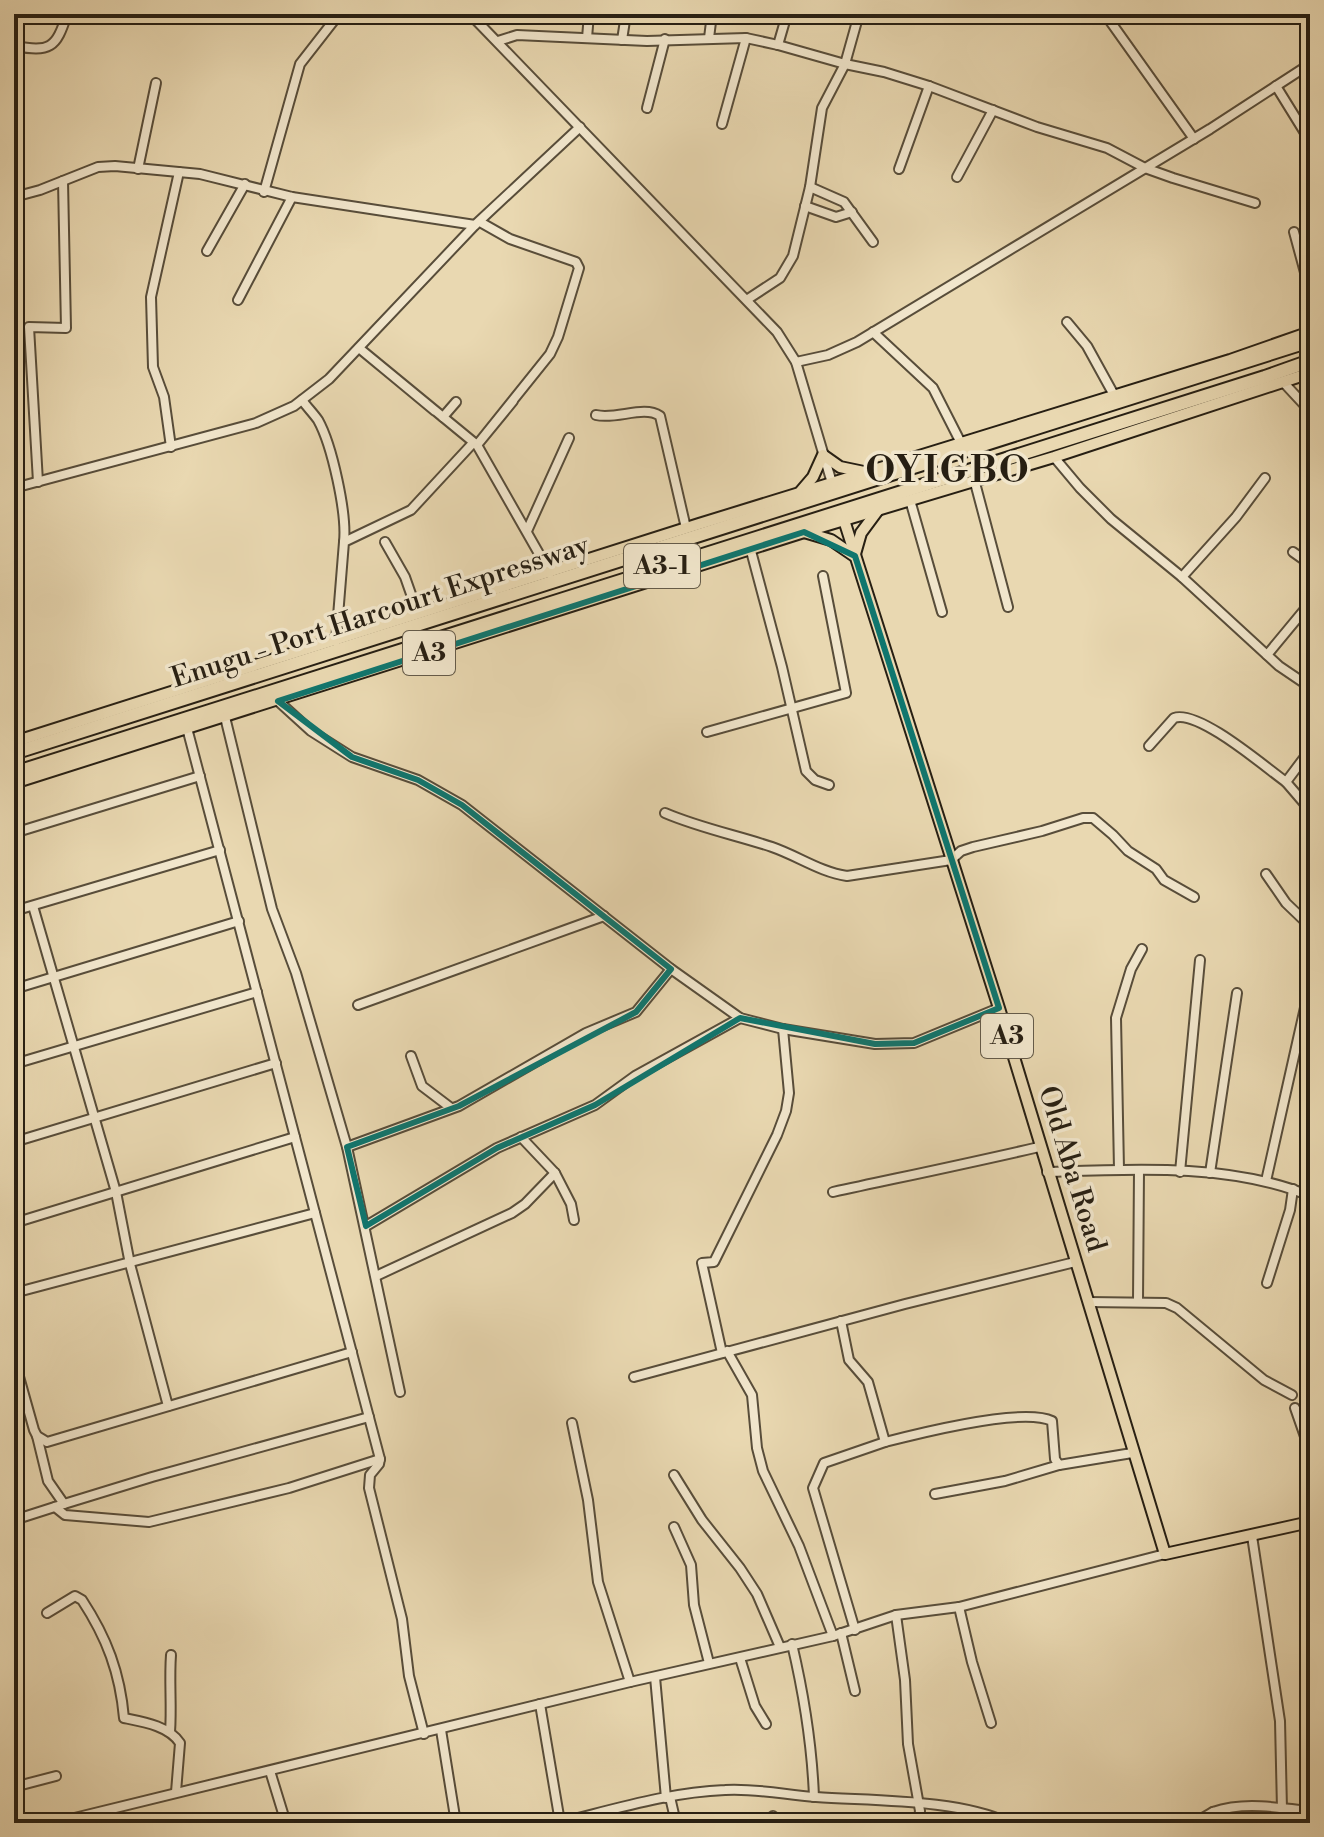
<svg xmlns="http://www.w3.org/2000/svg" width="1324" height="1837" font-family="'Libre Bodoni',serif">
<rect width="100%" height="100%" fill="#e9d8b1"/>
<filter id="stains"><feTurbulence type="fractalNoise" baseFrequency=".0025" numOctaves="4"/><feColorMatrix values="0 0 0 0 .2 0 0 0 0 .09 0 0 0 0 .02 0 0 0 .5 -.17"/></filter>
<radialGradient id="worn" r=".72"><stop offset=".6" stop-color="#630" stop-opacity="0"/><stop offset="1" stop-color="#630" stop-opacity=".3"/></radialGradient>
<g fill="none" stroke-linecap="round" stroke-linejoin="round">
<g stroke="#584d3a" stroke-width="12">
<g id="minor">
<path d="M470,14L777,332L796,362L832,483"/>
<path d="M1105,14L1194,139"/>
<path d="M587,38L589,14"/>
<path d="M709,38L712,14"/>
<path d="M622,40L626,14"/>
<path d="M498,41L517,35L647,41L746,38L778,45L845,64L884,72L929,86L1037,127L1107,148L1145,168L1173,178L1255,203"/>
<path d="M778,45L787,14"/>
<path d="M14,46C50,52 56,49 67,14"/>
<path d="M1276,86L1310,141"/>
<path d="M647,108L665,39"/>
<path d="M722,124L746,38"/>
<path d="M138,169L156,83"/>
<path d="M899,169L929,86"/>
<path d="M957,177L993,110"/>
<path d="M810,187L844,202L873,242"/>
<path d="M264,192L300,64L339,14"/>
<path d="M14,197L40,190L98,167L115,166L200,174L292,197L475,225"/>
<path d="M805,206L836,217L852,212"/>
<path d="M480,222L510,239L576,262L579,268L558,337L550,354L477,445L513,401"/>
<path d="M1294,232L1310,291"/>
<path d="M207,251L245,184"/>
<path d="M748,299L780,278L793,256L810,187L822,108L845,64L859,14"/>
<path d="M238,300L292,197"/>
<path d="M1067,322L1087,346L1114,395"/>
<path d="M873,332L933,388L961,443"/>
<path d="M796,362L828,355L857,342L1210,129L1310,64"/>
<path d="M1284,383L1310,411"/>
<path d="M302,400C307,407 313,413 318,420C332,445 347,513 344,542"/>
<path d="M435,411L359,348L477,445L550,573"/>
<path d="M596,415C616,420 644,405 660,416L686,528"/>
<path d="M443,417L456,402"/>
<path d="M171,447L164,397L153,367L151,297L179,172"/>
<path d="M1054,457L1080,488L1111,519L1182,577L1279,666L1310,687"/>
<path d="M974,479L1008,607"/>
<path d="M38,482L29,327L66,328L63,181"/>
<path d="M14,488L256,423L294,406L329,379L475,225L580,127"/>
<path d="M910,500L942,612"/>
<path d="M527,531L569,438"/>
<path d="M385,542L405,577L418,614"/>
<path d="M751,551L782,667L806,771L815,780L829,785"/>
<path d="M1293,552L1310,564"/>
<path d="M1182,577L1236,517L1265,478"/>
<path d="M336,641L344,542L411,510L473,443"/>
<path d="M1267,655L1310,603"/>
<path d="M278,701L311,731L352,757L418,780L462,805L671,969L740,1018L783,1029L875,1044L914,1043L999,1008"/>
<path d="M225,717L272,909L296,973L347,1147L400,1392"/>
<path d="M187,728L380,1459L379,1464L370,1475L369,1488L402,1619L409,1676L424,1734"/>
<path d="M707,732L846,693L823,576"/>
<path d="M1149,746L1174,718C1198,709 1265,767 1286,782"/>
<path d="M1310,750L1286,782L1310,810"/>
<path d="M665,813C700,828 736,835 772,847C798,856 820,872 847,876L951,860L961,851L973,847L1042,831L1083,818H1093L1113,835L1128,851L1156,869L1164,880L1194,897"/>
<path d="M14,833L200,776"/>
<path d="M1266,874L1286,903L1310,926"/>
<path d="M33,906L116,1192L130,1264L168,1406"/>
<path d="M14,911L220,850"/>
<path d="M14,989L239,921"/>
<path d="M358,1005L604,916"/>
<path d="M411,1056L422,1086L451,1108"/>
<path d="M14,1064L257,992"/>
<path d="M14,1142L276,1063"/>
<path d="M347,1147L459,1106L586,1033L636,1012L671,969"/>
<path d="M1119,1169L1116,1018L1131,969L1142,949"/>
<path d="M1047,1172C1131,1169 1232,1163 1310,1196"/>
<path d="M1180,1172L1200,960"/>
<path d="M555,1173L571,1204L574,1220"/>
<path d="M1210,1173L1237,993"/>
<path d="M1266,1181L1306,1003L1310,998"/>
<path d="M833,1192C902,1177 970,1163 1039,1147"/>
<path d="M14,1223L295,1137"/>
<path d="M366,1226L497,1148L595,1105L635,1076L740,1018"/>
<path d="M376,1276L512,1213L525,1204L555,1173L521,1137"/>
<path d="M1267,1283L1290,1210L1293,1189"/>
<path d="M14,1293L315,1213"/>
<path d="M1138,1301L1139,1171"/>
<path d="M1088,1302L1166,1303L1177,1308L1264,1380L1292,1395"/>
<path d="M841,1321L849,1360L868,1382L885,1442L824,1463L813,1488L855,1630"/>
<path d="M727,1351L752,1395L757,1448L763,1471L799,1546L833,1636"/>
<path d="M722,1353L702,1263L714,1262L777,1135L786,1111L789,1093L783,1029"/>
<path d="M14,1359L34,1430L37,1436L47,1442L352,1352"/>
<path d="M634,1377L905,1304L1075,1262"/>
<path d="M1295,1408L1310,1451"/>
<path d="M572,1423L588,1500L598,1582L630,1682"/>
<path d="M885,1442C920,1433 1023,1407 1052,1421L1055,1459L1059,1465L1132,1453"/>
<path d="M674,1475L702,1520L740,1568L757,1594L780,1647"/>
<path d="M935,1494L1005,1481L1059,1465"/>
<path d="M64,1504L152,1477L369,1417"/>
<path d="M55,1507L65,1515L149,1522L289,1488L380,1459"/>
<path d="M14,1520L64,1504L48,1481L37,1436"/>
<path d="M674,1527L691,1565L694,1605L709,1663"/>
<path d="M1252,1536L1280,1721L1282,1809"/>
<path d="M959,1607L972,1662L991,1723"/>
<path d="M47,1613L75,1596L82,1600C107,1638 120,1673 124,1718C144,1722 169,1726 180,1743L176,1792"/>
<path d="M896,1615L905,1680L908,1744L920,1811L918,1823"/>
<path d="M841,1633L855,1691"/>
<path d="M792,1644C804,1695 812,1745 814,1797"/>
<path d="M740,1658L755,1706L766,1724"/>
<path d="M655,1677L666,1798"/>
<path d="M540,1704L560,1822"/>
<path d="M441,1730L456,1823"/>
<path d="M170,1732C172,1706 169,1681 171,1655"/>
<path d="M270,1771L286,1823"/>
<path d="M14,1787L56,1776"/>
<path d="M670,1797L676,1823"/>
<path d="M773,1816L776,1823"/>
<path d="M54,1823L630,1682L833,1636L896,1615L959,1607L1165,1554"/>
<path d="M558,1823C612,1810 669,1792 725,1790C756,1788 786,1795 816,1797C873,1801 958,1799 1009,1823"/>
<path d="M1185,1823L1201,1819L1213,1812"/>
<path d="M1212,1823L1213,1812C1245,1801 1277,1808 1310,1811"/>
</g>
</g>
<g stroke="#271f13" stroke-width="14">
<g id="major">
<path d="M801,491L813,477L823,455L840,467L864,472"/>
<path d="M844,520L999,1008L1165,1554L1310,1522"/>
<path d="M804,532L831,540L853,555"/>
<path d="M855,554L861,533L878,510"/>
<path d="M14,742L699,524L1230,360L1310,332"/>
<path d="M14,783L804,532L1054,457L1310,373"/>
</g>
</g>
<g stroke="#271f13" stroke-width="16">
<g id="highway">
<path d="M14,753L1310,341"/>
<path d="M14,773L1265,377L1310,361"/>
</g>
</g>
<use href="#minor" stroke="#f1e6cc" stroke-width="8"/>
<use href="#major" stroke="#e9d8b1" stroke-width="10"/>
<use href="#highway" stroke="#e9d8b1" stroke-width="12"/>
</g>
<path fill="none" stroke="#0f766e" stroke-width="6" stroke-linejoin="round" d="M804,532L855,556L999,1008L914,1043L875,1044L740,1018L595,1105L497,1148L366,1226L347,1147L459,1106L636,1012L671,969L462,805L418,780L352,757L278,701Z"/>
<g text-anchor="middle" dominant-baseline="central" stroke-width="7" stroke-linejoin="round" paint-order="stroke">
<g fill="#f1e6cc" stroke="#645b4a" stroke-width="2">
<rect x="624" y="544" width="76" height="44" rx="6"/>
<rect x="403" y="631" width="52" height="44" rx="6"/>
<rect x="981" y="1014" width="52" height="44" rx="6"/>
</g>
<g font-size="26" font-weight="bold" fill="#271f13">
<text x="662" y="566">A3-1</text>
<text x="429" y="653">A3</text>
<text x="1007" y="1036">A3</text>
</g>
<g font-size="28" fill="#271f13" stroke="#f1e6cc">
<text transform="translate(380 612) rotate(-18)">Enugu - Port Harcourt Expressway</text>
<text transform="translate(1072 1169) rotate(73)">Old Aba Road</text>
</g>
<g font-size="36" font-weight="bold" letter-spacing="2" fill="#271f13" stroke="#f1e6cc">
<text x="948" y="471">OYIGBO</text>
</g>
</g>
<rect width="1324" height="1837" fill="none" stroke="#e9d8b1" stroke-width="48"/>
<rect x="16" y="16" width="1292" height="1805" fill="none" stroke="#271f13" stroke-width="4"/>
<rect x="24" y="24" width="1276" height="1789" fill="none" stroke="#271f13" stroke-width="2"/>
<rect width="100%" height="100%" filter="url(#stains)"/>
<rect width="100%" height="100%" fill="url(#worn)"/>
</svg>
